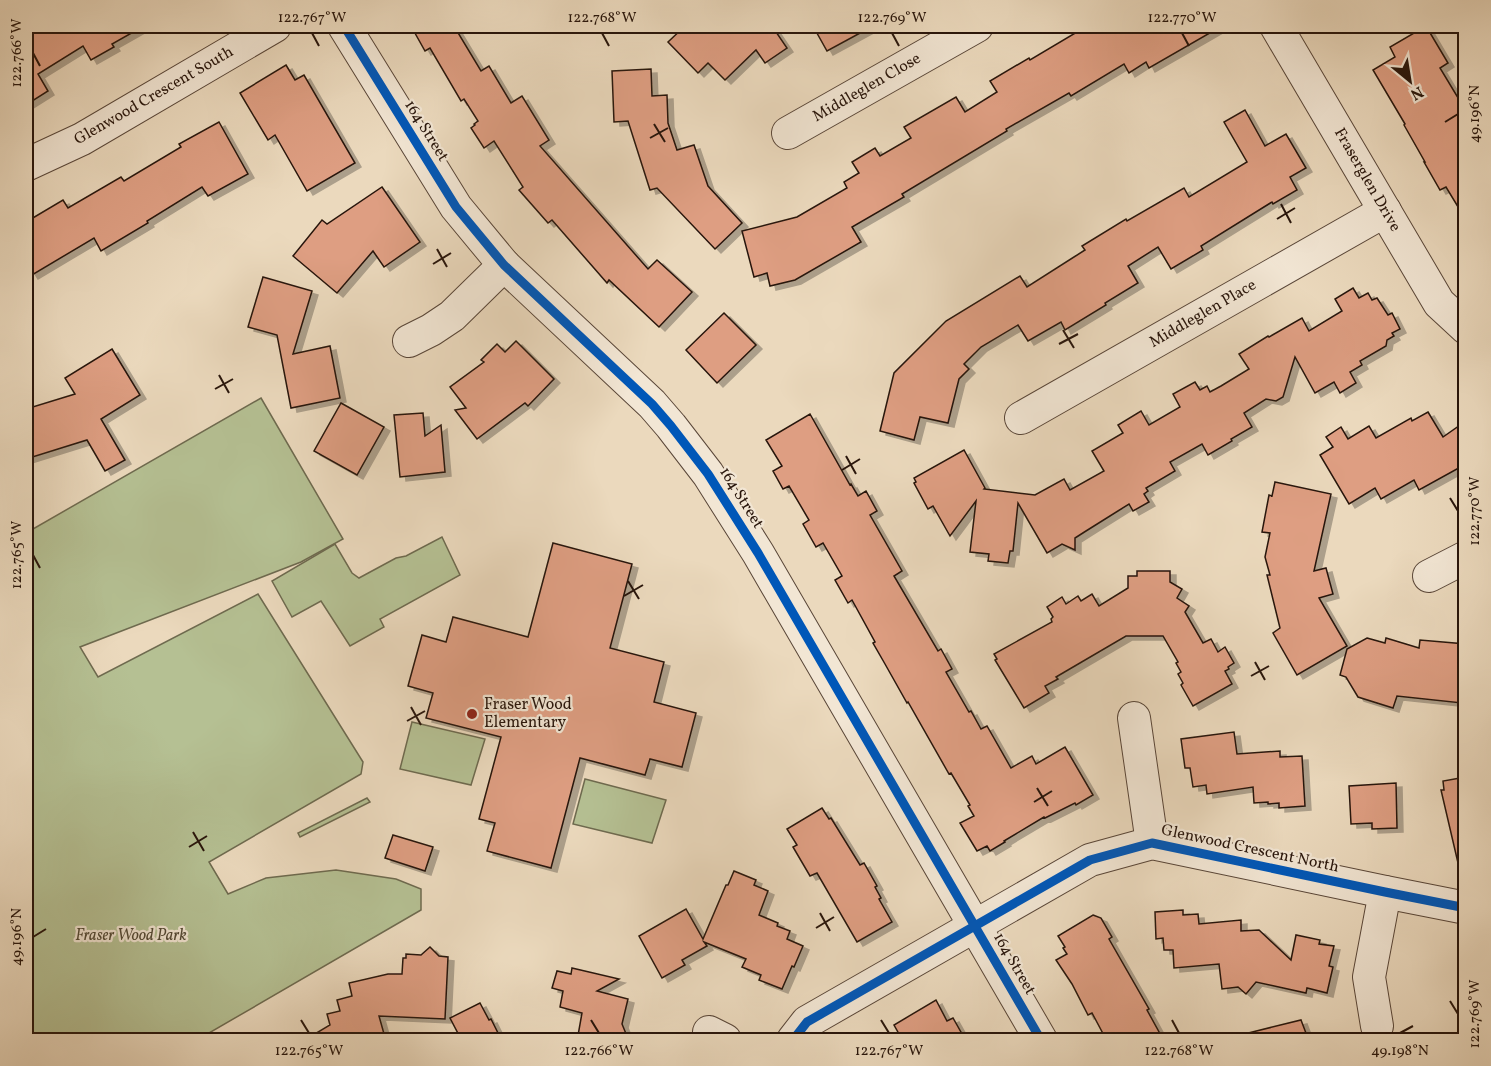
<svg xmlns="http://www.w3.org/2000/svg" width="1491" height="1066" font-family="Vollkorn,serif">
<defs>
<filter id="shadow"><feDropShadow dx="6" dy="4" stdDeviation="0" flood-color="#0004"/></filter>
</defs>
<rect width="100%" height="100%" fill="#ebd9bd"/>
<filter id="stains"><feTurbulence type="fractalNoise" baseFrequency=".00333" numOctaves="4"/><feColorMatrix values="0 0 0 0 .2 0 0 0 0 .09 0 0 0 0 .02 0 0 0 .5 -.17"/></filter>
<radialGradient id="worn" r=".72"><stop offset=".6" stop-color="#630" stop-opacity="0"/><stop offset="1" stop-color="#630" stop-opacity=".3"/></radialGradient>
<g fill="#b5c093" stroke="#6e6a4f" stroke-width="1.5">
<path d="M261,398L343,539L301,562L80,647L98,677L258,594L363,762L361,774L209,862L228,894L266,878L336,870L396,879L421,889V910L197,1040H26V533Z"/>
<path d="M442,537L460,575L380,619L384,627L350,646L321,601L292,617L272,581L335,544L352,573L359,578L396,558L406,556Z"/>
<path d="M412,722L485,739L471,785L400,769Z"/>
<path d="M585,779L666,800L652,843L573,824Z"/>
<path d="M367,798L370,802L300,837L298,833Z"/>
</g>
<g fill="#de9e82" stroke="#28150b" stroke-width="1.5" filter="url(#shadow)">
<path d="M26,26H144L112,44L114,47L91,60L83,46L38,74L48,91L26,105Z"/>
<path d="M411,26H454L481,71L489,66L511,103L522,96L549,140L540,146L648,269L657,260L692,292L659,327L609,280L607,283L552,220L548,223L519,190L523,187L494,141L484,148L471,128L475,125L474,124L478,121L464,99L461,101L430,48L425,51Z"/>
<path d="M685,26H772L787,48L765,63L756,50L725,80L708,63L698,73L668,42Z"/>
<path d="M813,26H873L827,51Z"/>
<path d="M1087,26H1222L1149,68L1146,62L1129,73L1124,64L1071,96L1069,93L1006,129L1007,131L902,194L904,197L852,227L861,242L795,280L770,286L767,273L754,277L742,231L797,217L847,188L844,182L859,173L852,162L875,148L880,156L911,138L904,127L956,97L965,112L997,92L990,81L1029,58L1030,60Z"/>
<path d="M1426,26L1448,63L1440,68L1466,111V220L1446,187L1440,190L1424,162H1425L1404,125L1405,124L1373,70L1395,57L1390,47Z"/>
<path d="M286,65L295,80L304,75L355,163L307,191L275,135L268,140L240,93Z"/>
<path d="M651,69L652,96L667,95L668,123L677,150L694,145L708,186L742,223L715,249L657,188L650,190L628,121L614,122L612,71Z"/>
<path d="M1245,110L1265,146L1286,134L1306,168L1290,177L1297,190L1273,204L1272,202L1201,246L1203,250L1171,269L1158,247L1128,266L1138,283L1105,303L1106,305L1065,330L1061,322L1028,341L1018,325L981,347L964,364L969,369L959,379L948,423L920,417L914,440L880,431L894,373L946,321L1020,276L1027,287L1085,250L1082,246L1126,219L1127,221L1184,188L1189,197L1247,162L1224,122Z"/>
<path d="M219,122L248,174L208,196L202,187L147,221L148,223L101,251L94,238L32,275L26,265V222L63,200L68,208L121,177L124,181L181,147L179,144Z"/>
<path d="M382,187L420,242L384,267L373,251L337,293L293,256L322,220L327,224Z"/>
<path d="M263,277L312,291L293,354L330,346L340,398L291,408L277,335L248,327Z"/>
<path d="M1353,288L1359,298L1368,293L1372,300L1377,298L1388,315L1392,313L1400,329L1392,333L1394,336L1387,340L1386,346L1360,361L1362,365L1350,372L1356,383L1340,393L1334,382L1315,393L1295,357L1283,397L1276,401L1266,399L1244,413L1252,427L1231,439L1232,441L1208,455L1202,444L1170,462L1175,471L1146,488L1148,491L1144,494L1149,502L1133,511L1129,504L1086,531L1075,538V550L1062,544L1047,553L1018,503L1013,551H1010L1008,563L988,561L989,554L970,552L976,501L950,536L933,506L928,509L914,483L916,482L914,478L964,450L985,488L984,489L1035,495L1064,479L1070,490L1104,471L1092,451L1123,433L1118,425L1141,411L1149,425L1180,407L1173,394L1195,382L1200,390L1207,386L1210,392L1221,386L1249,369L1239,354L1268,336L1269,337L1302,318L1309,331L1342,311L1335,299Z"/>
<path d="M724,313L756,345L717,383L686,350Z"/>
<path d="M516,341L554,379L528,406L525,403L477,439L455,410L466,408L450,387L484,362L481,360L497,344L505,352Z"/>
<path d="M112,349L140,395L101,419L125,460L105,471L87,440L26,459V409L75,394L65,378Z"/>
<path d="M341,403L384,427L357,475L314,451Z"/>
<path d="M1428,412L1443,437L1466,421V464L1419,490L1414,480L1381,499L1375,488L1349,504L1320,455L1333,447L1326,437L1341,427L1348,439L1369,426L1376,438L1411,418L1412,421Z"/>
<path d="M423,413L425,436L441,425L445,472L400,477L394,415Z"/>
<path d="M810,414L850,485L851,484L858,496L866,491L877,511L870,515L902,571L894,576L938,651L941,649L952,669L946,672L969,712L971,711L981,729L987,726L1011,768L1032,756L1036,764L1065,747L1093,795L1076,805L1075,803L1045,818L1044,817L1004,841L1005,842L990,851L987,846L977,851L960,823L974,816L968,806L970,805L951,773L949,774L908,702L907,703L885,664L873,643L875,642L852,600L848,603L835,580L842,576L823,543L816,547L803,524L809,520L789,486L783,489L773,471L782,466L766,440Z"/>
<path d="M1275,482L1331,494L1314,571L1326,568L1333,594L1319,598L1347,646L1297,675L1273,633L1280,628L1267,575H1270L1265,557L1270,533L1262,532L1269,495L1272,496Z"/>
<path d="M553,543L632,564L610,648L664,662L654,702L696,713L682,767L650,759L645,775L580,758L551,868L487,851L495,823L479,819L501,737L426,718L433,693L408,686L422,635L446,642L453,617L528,637Z"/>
<path d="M1137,571H1170V582L1182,589L1177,598L1189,606L1185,612L1203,643L1211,639L1218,652L1225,647L1234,663L1228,667L1229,669L1225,671L1232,684L1193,706L1181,685L1183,683L1178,674L1181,672L1176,663L1178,662L1163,636H1126L1056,677L1058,679L1045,686L1049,693L1024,708L995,660L997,659L994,654L1052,622L1051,619L1053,617L1047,607L1062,597L1066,604L1078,596L1081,601L1092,594L1099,606L1128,588V576H1137Z"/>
<path d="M1367,638L1385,643L1386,638L1419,648L1420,640L1466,644V690H1463L1462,703L1397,696L1393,708L1358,697L1346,677L1340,675L1347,649Z"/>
<path d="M1234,732L1237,754L1280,751V757L1302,756L1305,806L1279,808V803L1268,804V802L1254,803L1253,787L1207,794L1206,785L1193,787L1190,768H1185L1181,739Z"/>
<path d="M1466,777V862L1458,863L1441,790H1444L1443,781Z"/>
<path d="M1396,783L1397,828L1372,829V823L1351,824L1349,786Z"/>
<path d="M822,808L829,819L831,818L860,865L864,863L877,886L875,887L881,898L879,899L892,922L857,942L817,873L810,876L793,847L797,845L787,829Z"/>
<path d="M393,835L433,847L425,871L385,858Z"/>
<path d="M734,871L756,880L754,885L768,891L759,915L778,923L777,926L790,931L787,939L803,946L794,967L792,966L782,989L759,980L761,975L742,967L746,959L704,942L707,946L682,960L685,965L662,978L639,936L686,909L703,939L726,885H728Z"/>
<path d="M1183,910V915L1198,914L1199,924L1241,920V931L1259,930L1291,960L1296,935L1320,940L1319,944L1334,946L1329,966L1333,967L1327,993L1307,988L1306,993L1256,982L1246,994L1238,987L1222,989L1219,964L1174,968L1173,950H1164L1163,938L1156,939L1155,912Z"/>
<path d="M1093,915L1101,918L1112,937L1109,939L1149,1009L1147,1010L1164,1041H1107L1092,1013L1088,1015L1072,984L1056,960L1067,954L1063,948L1065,947L1058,936Z"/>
<path d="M430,947L439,956L448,957L445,1019L379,1016L386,1041H303L330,1025L327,1014L340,1011L337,1000L352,996L349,983L388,974H402L403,958H406V954L421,955Z"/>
<path d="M572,968L619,979L597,991L628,999L622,1024L629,1041H577L582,1013L560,1007L563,991L552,988L557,971L571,974Z"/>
<path d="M936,1000L947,1021L953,1018L966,1041H903L894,1025Z"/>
<path d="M480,1003L489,1020L491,1019L502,1041H462L450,1018Z"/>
<path d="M1301,1020L1309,1041H1245L1244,1034Z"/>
</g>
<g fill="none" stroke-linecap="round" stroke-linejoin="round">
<g stroke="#594638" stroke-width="34">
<g id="minor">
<path d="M344,26L456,207L504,265L652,404L671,426L708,474L758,553L1041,1040"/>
<path d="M1276,26L1439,303L1466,328"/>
<path d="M788,133L977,26"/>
<path d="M26,165L82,139L275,26"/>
<path d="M409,341L431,330L452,316L504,265"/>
<path d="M1021,418L1385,211"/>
<path d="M1429,576L1466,557"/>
<path d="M1134,718L1152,843"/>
<path d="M1377,1026L1369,977L1385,892"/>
<path d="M709,1032L725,1040"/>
<path d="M793,1040L807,1022L1090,860L1152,843L1385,892L1466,908"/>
</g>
</g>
<use href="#minor" stroke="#f2e6d4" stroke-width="32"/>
<g stroke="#f2e6d4" stroke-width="13">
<g id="cycleway">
<path d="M344,26L456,207L504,265L652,404L671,426L708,474L758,553L1041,1040"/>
<path d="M793,1040L807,1022L1090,860L1152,843L1385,892L1466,908"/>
</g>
</g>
<use href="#cycleway" stroke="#0057b8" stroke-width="9"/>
</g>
<path fill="none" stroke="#28150b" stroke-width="2" d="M312,33L319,46M602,33L609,46M892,33L899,46M1182,33L1189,46M33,53L40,66M1445,122L1458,114M654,124L665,142M650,138L668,128M1281,204L1291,223M1277,219L1295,208M437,249L447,267M433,264L451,253M1063,330L1074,348M1059,344L1078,334M219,375L229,393M215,389L233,379M846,456L856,474M842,470L860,459M1450,498L1458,511M33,555L40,568M628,581L639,599M624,596L643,585M1255,662L1265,680M1251,676L1269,666M411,707L421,725M407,721L425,711M1037,788L1048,806M1034,802L1052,791M193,832L204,851M189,847L207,836M820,913L830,931M816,928L834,917M33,937L46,929M1450,1001L1458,1014M301,1020L309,1033M591,1020L599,1033M881,1020L889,1033M1172,1020L1179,1033M1400,1033L1413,1026"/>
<circle fill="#8f2418" stroke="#f2e6d4" stroke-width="2" cx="472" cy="714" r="6"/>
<g text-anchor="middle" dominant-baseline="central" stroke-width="4.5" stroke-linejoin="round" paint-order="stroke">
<g font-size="16" fill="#28150b" stroke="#f2e6d4">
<text transform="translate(867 88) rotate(-30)">Middleglen Close</text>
<text transform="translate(154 96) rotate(-30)">Glenwood Crescent South</text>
<text transform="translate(426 131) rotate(58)">164 Street</text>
<text transform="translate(1367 180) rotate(60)">Fraserglen Drive</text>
<text transform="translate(1203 314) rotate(-30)">Middleglen Place</text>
<text transform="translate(741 498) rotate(58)">164 Street</text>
<text transform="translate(1250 849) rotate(12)">Glenwood Crescent North</text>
<text transform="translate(1014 964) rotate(60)">164 Street</text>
</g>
<g font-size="16" fill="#28150b" stroke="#f2e6d4" text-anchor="start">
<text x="484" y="705">Fraser Wood<tspan x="484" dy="18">Elementary</tspan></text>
</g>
<g font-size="16" font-style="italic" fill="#524834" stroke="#f2e6d4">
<text x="131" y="936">Fraser Wood Park</text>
</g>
</g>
<rect width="1491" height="1066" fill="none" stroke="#ebd9bd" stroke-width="66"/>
<g transform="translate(1410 81) rotate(150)" stroke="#f2e6d4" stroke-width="4.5" paint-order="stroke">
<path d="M0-4.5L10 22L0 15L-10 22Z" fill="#28150b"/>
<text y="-9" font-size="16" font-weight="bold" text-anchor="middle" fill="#28150b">N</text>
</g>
<rect x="33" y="33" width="1425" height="1000" fill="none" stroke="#28150b" stroke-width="2"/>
<g font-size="15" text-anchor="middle" fill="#28150b">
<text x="312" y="22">122.767°W</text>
<text x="602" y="22">122.768°W</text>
<text x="892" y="22">122.769°W</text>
<text x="1182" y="22">122.770°W</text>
<text transform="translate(16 53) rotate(-90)" y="5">122.766°W</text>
<text transform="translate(1474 114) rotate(-90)" y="5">49.196°N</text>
<text transform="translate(1474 511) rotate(-90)" y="5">122.770°W</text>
<text transform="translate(16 555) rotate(-90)" y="5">122.765°W</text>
<text transform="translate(16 937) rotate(-90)" y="5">49.196°N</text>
<text transform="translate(1474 1014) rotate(-90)" y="5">122.769°W</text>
<text x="309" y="1055">122.765°W</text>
<text x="599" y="1055">122.766°W</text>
<text x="889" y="1055">122.767°W</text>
<text x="1179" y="1055">122.768°W</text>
<text x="1400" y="1055">49.198°N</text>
</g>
<rect width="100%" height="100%" filter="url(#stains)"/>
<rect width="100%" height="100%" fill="url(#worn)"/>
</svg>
